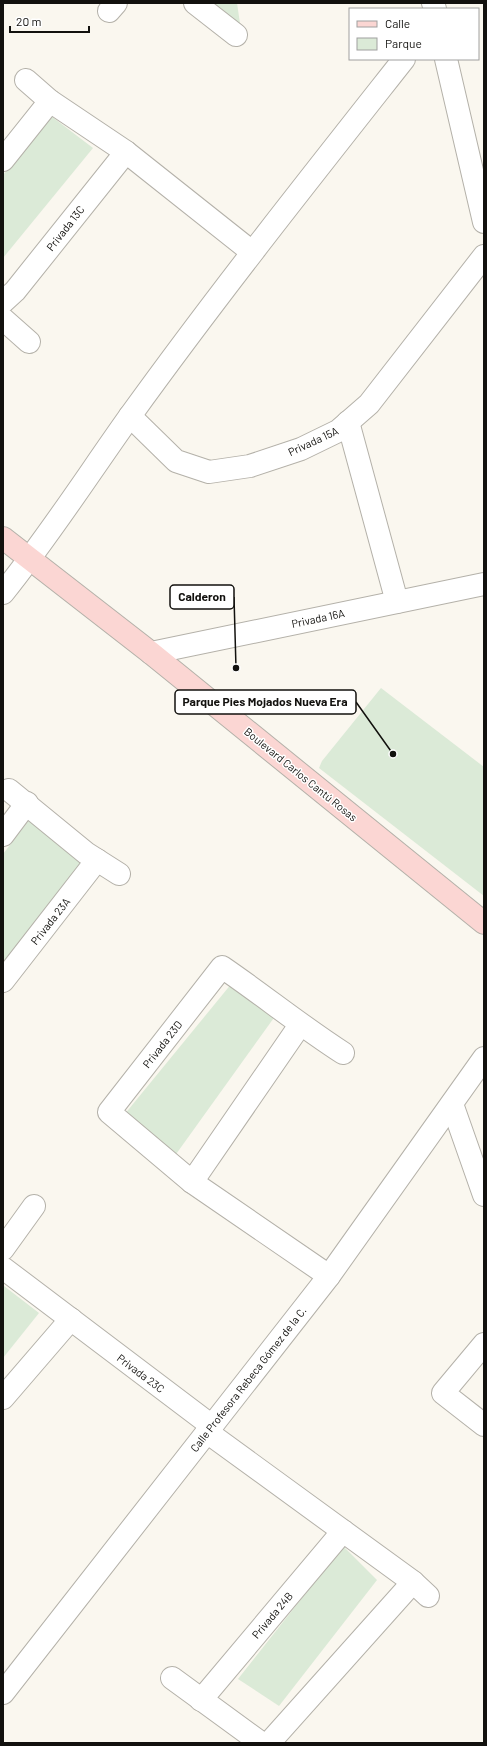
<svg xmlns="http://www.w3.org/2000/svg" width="487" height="1746" font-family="Barlow,sans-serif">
<rect width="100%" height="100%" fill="#faf7ef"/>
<g fill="#dbead7">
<path d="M191,3H237L242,37Z"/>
<path d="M51,116L93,148L3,258V175Z"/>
<path d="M381,688L484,767V896L319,768L322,761Z"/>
<path d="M34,814L89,854L3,965V854Z"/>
<path d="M241,972L281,1008L174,1157L124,1115Z"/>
<path d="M4,1286L39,1313L3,1358V1287Z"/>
<path d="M343,1546L377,1580L279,1706L238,1679Z"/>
</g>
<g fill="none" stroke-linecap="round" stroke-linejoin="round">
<g stroke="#b4b1a9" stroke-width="24">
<g id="street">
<path d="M195,3L236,35"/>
<path d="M433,3L435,9"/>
<path d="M109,11L116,3"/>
<path d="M446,59L484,222"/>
<path d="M26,80L50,101L126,152L252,252"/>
<path d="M3,160L50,101"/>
<path d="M3,302L15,291L126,152"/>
<path d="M3,319L29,342"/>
<path d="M130,416L176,461L209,472L250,466L301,449L338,431L369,404L484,256"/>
<path d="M348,422L397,602"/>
<path d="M3,593C49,536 88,475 130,416C218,294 311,177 404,59"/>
<path d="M151,653L484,584"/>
<path d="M9,790L86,853L119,874"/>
<path d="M3,835L27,803"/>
<path d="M3,981L97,860"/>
<path d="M452,1104L484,1195"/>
<path d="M192,1182L300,1025"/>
<path d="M3,1249L34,1206"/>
<path d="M3,1268L212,1426"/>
<path d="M329,1276L192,1182L109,1112L222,967C263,995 301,1026 343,1053"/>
<path d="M484,1344L443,1393L484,1425"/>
<path d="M3,1398L71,1319"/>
<path d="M207,1432L413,1582L428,1596"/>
<path d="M172,1678L261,1743"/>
<path d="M3,1693L329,1276L484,1058"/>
<path d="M201,1700L343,1531"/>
<path d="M269,1743L413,1582"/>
</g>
</g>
<g stroke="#b4b1a9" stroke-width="24">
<path id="secondary" d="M3,538L151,653L484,923"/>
</g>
<use href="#street" stroke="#fff" stroke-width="22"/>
<use href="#secondary" stroke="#fbd6d3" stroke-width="22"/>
</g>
<g text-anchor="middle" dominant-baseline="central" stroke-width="3" stroke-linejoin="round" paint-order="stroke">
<g font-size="11" fill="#12110e" stroke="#fff">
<text transform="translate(65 228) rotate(-52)">Privada 13C</text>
<text transform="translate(313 441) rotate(-25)">Privada 15A</text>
<text transform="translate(318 618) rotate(-12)">Privada 16A</text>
<text transform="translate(301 774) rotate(39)">Boulevard Carlos Cantú Rosas</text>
<text transform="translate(50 921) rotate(-52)">Privada 23A</text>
<text transform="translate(162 1044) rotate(-52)">Privada 23D</text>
<text transform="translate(141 1373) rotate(37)">Privada 23C</text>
<text transform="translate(248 1379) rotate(-52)">Calle Profesora Rebeca Gómez de la C.</text>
<text transform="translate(272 1615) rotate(-50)">Privada 24B</text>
</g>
</g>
<path fill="none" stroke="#12110e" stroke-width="1.5" d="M236 668L234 597M393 754L356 702"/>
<g fill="#12110e" stroke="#fff" stroke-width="1.5">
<circle cx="236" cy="668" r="4"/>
<circle cx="393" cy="754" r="4"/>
</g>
<g fill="#fff" stroke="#12110e" stroke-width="1.5">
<rect x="170" y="585" width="64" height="24" rx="4"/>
<rect x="175" y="690" width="181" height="24" rx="4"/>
</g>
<g font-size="12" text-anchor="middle" font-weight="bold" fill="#12110e">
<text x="202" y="601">Calderon</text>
<text x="265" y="706">Parque Pies Mojados Nueva Era</text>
</g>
<rect width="487" height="1746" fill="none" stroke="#12110e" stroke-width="8"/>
<rect x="349" y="8" width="130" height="52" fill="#ffffff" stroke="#a0a09f"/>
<rect x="357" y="21" width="20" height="6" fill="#fbd6d3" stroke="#a0a09f"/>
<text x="385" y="28" font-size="12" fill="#12110e">Calle</text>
<rect x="357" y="38" width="20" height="12" fill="#dbead7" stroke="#a0a09f"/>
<text x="385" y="48" font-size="12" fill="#12110e">Parque</text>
<path d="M10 26v6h79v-6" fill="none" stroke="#12110e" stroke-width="2"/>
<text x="16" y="26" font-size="12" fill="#12110e" stroke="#ffffff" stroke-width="3" paint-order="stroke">20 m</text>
</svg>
